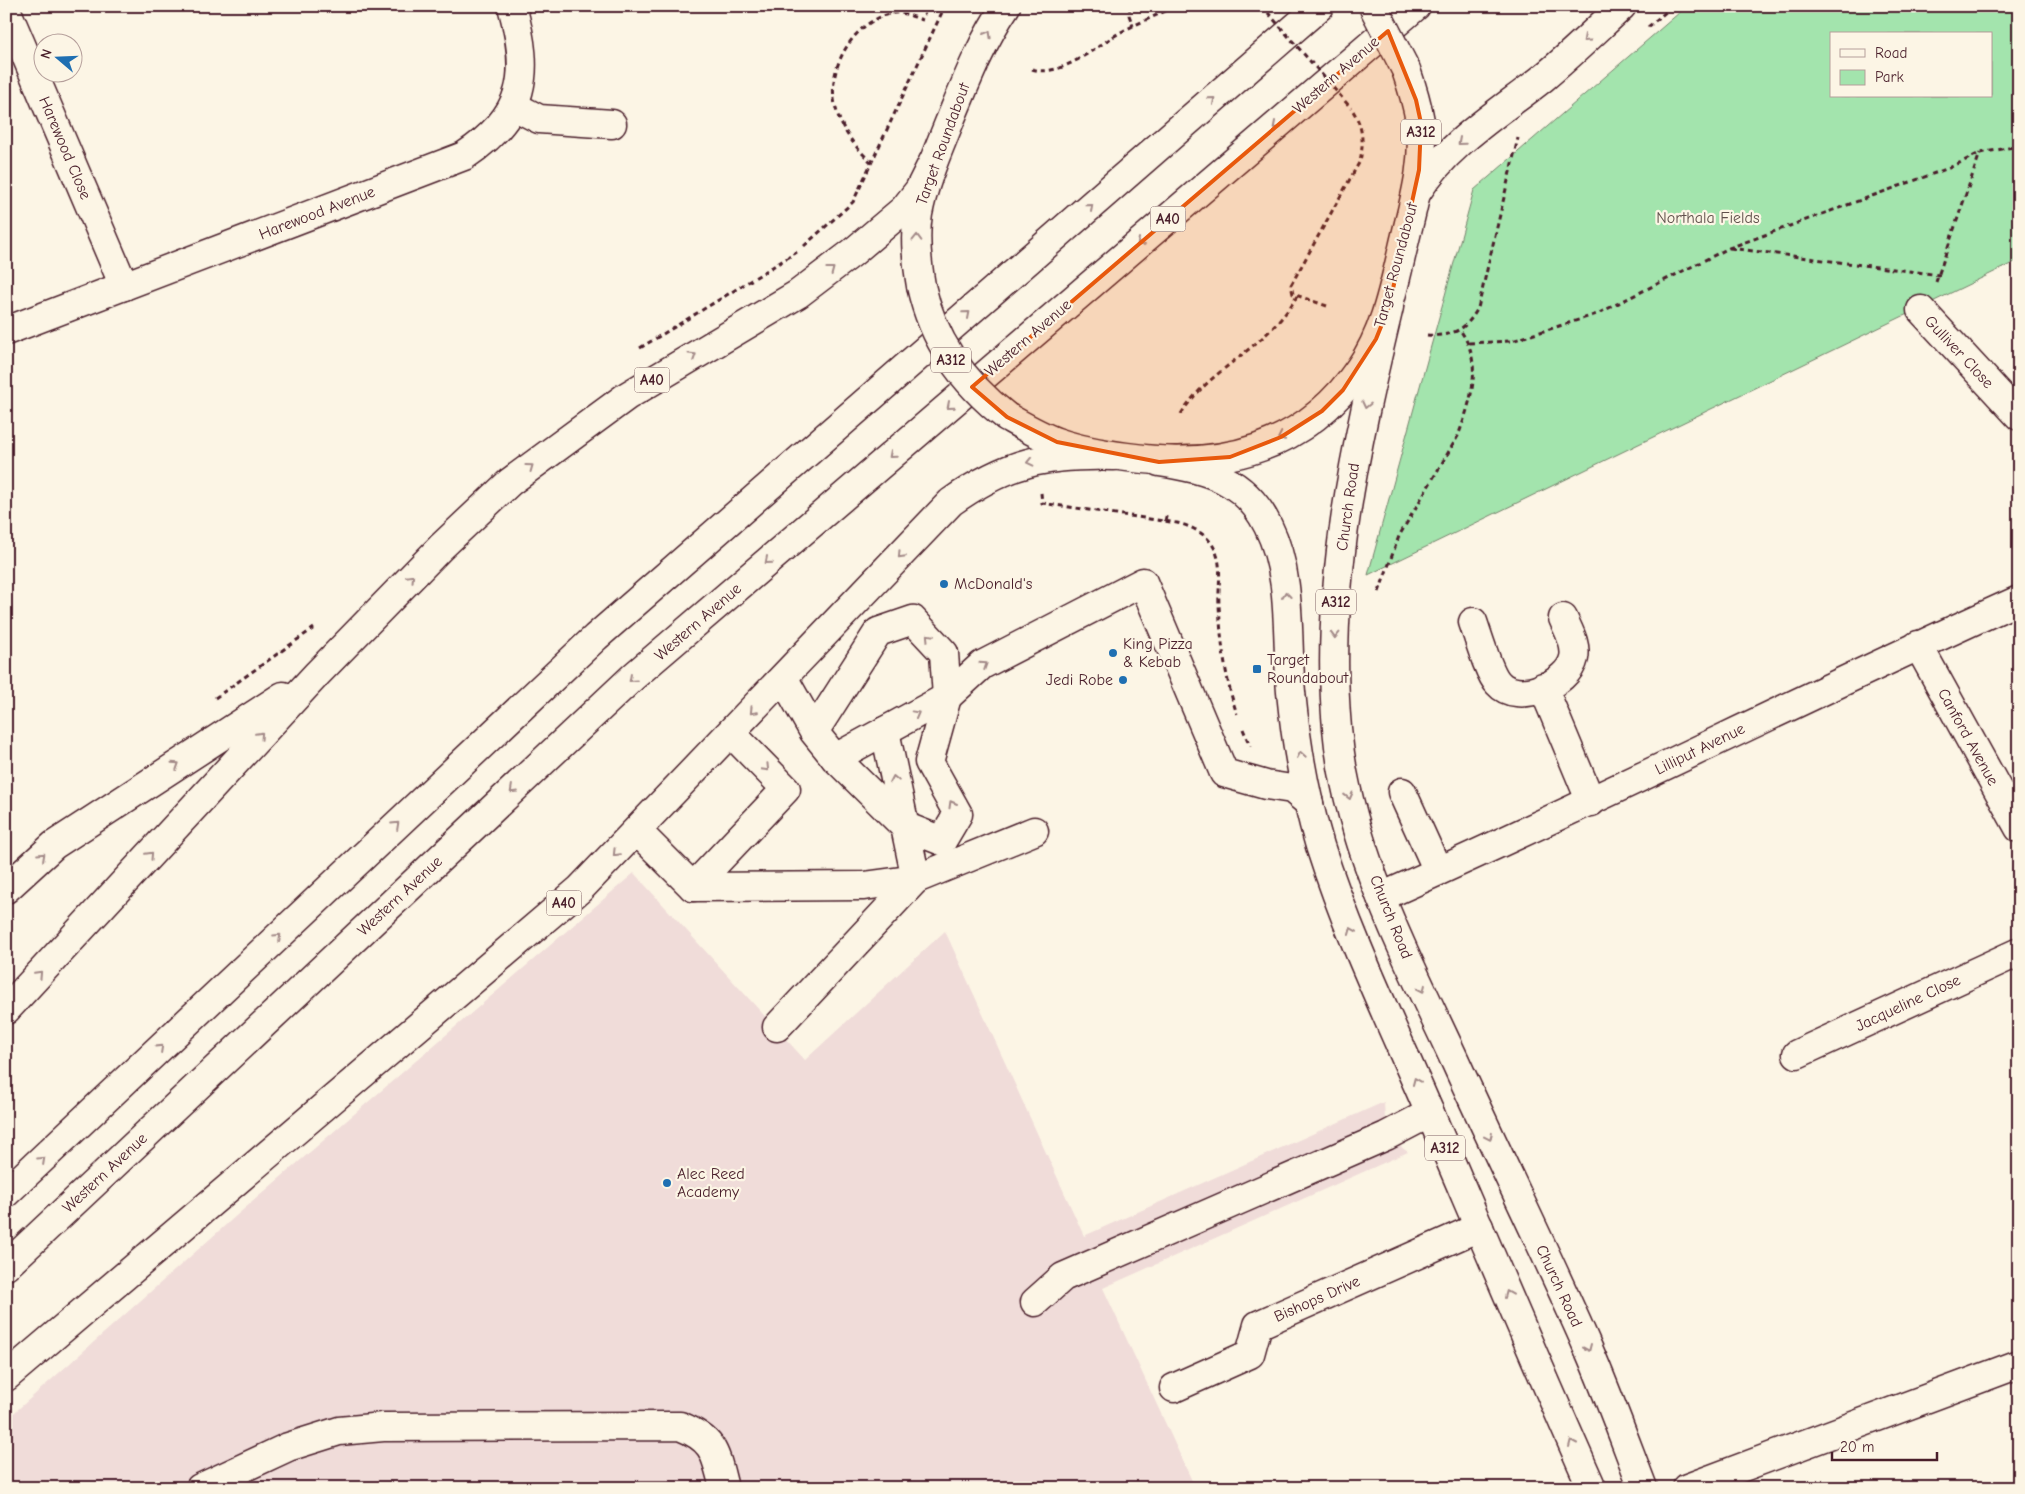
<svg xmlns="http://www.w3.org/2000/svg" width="2025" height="1494" font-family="'Comic Neue',sans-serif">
<rect width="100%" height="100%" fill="#fcf5e5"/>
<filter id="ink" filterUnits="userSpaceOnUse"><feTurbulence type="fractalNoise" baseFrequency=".02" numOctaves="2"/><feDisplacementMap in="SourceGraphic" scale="10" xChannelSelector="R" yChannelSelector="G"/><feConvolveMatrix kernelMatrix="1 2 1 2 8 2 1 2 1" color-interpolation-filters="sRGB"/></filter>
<g filter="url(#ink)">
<path fill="#f0dcd9" d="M634,873L805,1060L945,931L1084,1236L1384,1102L1386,1136L1408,1152L1103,1288L1193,1483L1183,1488H6V1420L237,1215Z"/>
<path fill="#a3e4ad" stroke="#76826c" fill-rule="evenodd" d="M1687,6H2019V260L1368,575L1474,190ZM1831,34H1991V96H1831Z"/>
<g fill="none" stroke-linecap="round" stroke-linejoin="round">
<g stroke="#4a1f2b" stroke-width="31">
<g id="minor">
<path d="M6,9L124,286"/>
<path d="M514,106L539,119L612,124"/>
<path d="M1921,310L2019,416"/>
<path d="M6,331L464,156C526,115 531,75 512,6"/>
<path d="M1473,622C1478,636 1489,674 1498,683C1517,705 1568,685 1574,658C1577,644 1568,630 1563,618"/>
<path d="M1918,645L2019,828"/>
<path d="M784,679L814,732L835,758L904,826L942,841L958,814L929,762L947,697L944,653L913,620L878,632L814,732"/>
<path d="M1543,687L1591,802"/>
<path d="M885,731L916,879"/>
<path d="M835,758L947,697L982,665L1143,582L1224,773L1266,785L1292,789L1309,803"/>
<path d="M1402,792L1438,871"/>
<path d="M637,831L693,887L786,789L731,733"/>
<path d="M693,887L864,886L916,879L1034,831"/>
<path d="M1381,897C1596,802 1805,696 2019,600"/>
<path d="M777,1027L916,879"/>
<path d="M1797,1054L2019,952"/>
<path d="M1035,1302L1063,1277L1386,1136L1430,1113"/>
<path d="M1174,1388L1250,1354L1258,1325L1479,1227"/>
<path d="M200,1488L288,1447L339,1431L383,1427L680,1426C715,1440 715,1453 724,1488"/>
<path d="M1687,1488L2019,1364"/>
</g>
</g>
<g stroke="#4a1f2b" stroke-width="31">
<g id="highway">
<path d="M1417,192C1448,143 1499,113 1543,78C1571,55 1596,30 1622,6"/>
<path d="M921,286C917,262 914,238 918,214C924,182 937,153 949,123C966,82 981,43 1006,6"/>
<path d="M1389,307C1356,445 1324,585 1337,728C1347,846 1407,957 1456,1063C1499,1158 1546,1252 1588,1348C1608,1394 1625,1441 1643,1488"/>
<path d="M1007,417C1023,426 1040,436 1057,442C1080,450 1104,454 1127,457C1221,470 1304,450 1360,368C1385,332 1393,290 1403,248C1412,208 1427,163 1420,121C1417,104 1412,87 1406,70"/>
<path d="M1159,462C1207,469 1245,479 1268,526C1293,576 1286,637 1291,692C1296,743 1305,796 1320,846C1348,934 1389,1019 1426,1104C1481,1232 1535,1360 1592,1488"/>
<path d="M6,889L54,845L283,696"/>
<path d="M6,1010L317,674L441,547L510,482L627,396L798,294L852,253L904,209L919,190L933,162"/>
<path d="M6,1193L596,637L1320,6"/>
<path d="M6,1266L634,676L1416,6"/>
<path d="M6,1377L580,889L951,502C1007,462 1045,454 1114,456"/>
</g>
</g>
<g stroke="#4a1f2b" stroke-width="3" stroke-dasharray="5 4" stroke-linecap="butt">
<path d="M1130,6L1129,15L1133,26"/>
<path d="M924,15L927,6"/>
<path d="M1648,27L1673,6"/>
<path d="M1032,69C1062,79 1098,44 1123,31C1140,22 1158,15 1176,6"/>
<path d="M872,163C853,145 838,126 834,99C829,62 857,19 894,13C902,11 915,18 923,20"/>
<path d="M804,246L853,202L945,6"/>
<path d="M1730,248L1940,275"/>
<path d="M1936,282L1980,153"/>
<path d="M1327,306L1293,294L1291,285L1360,161C1364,142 1363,125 1351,108"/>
<path d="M1427,335C1452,337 1466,330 1478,308L1518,138"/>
<path d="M1469,343L1512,341L1597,314L1729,248L1949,168L1980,153L2019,146"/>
<path d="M640,348L797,252"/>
<path d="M1181,414C1209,368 1268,348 1297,296"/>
<path d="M1041,493L1042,503L1177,523C1195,527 1212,537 1217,555C1222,570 1218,588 1219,605C1221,642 1225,679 1237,714"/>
<path d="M1165,521L1167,513"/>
<path d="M1379,592L1399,536L1458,436C1471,401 1484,363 1460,330"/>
<path d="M215,698L314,628"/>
<path d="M1243,729L1250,746"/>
</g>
<use href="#minor" stroke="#fcf5e5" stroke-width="28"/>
<use href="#highway" stroke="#fcf5e5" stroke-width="28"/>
<g stroke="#4a1f2b" stroke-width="31" stroke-linecap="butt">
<g id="highway-bridge">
<path d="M1373,6L1406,70"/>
<path d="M921,286C933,341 963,383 1007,417"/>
</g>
</g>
<path stroke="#4a1f2b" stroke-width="3" stroke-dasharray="5 4" stroke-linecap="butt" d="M1262,6L1351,108"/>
<use href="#highway-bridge" stroke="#fcf5e5" stroke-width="28"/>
</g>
<defs><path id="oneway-chevron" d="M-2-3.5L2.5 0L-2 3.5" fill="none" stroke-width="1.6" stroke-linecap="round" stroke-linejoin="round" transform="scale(1.25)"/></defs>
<g stroke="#a38a88">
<use href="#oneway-chevron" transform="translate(988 34) rotate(-61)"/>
<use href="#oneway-chevron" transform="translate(1586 39) rotate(138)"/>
<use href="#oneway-chevron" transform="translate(1212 100) rotate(-41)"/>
<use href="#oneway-chevron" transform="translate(1276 126) rotate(139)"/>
<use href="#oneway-chevron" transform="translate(1461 142) rotate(139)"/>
<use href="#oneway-chevron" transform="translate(1090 207) rotate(-41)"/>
<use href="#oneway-chevron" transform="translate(917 238) rotate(-89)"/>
<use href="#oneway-chevron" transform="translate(1140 243) rotate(139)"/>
<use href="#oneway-chevron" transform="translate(831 270) rotate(-37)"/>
<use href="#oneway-chevron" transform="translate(967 314) rotate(-41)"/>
<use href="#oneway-chevron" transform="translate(693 356) rotate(-32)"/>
<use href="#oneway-chevron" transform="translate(1366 405) rotate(103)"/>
<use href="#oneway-chevron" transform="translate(950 406) rotate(139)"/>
<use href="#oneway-chevron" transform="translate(1281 437) rotate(154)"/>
<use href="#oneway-chevron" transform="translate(892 455) rotate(139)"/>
<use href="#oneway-chevron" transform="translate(1030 462) rotate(167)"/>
<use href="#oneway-chevron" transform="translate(530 467) rotate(-36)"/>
<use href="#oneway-chevron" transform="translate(901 555) rotate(133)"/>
<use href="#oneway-chevron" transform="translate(768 561) rotate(139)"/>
<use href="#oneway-chevron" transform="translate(411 578) rotate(-46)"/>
<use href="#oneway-chevron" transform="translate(1286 595) rotate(-96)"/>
<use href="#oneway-chevron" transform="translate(1335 635) rotate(92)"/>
<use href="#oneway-chevron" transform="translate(929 637) rotate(-134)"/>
<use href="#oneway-chevron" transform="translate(984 665) rotate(-33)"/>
<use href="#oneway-chevron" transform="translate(632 679) rotate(138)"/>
<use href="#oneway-chevron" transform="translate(753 711) rotate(134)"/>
<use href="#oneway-chevron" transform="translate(916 714) rotate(-29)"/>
<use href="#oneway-chevron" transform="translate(260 735) rotate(-47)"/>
<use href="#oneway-chevron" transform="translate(1301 755) rotate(-100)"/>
<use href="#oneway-chevron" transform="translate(176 765) rotate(-33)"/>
<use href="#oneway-chevron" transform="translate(766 768) rotate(46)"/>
<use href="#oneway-chevron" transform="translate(894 779) rotate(-101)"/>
<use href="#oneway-chevron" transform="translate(513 790) rotate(137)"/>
<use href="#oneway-chevron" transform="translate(1349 796) rotate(76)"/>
<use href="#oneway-chevron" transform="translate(952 804) rotate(-120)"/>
<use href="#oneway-chevron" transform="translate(396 825) rotate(-43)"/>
<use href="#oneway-chevron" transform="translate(616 853) rotate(134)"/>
<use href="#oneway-chevron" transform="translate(150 855) rotate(-47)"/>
<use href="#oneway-chevron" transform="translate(42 856) rotate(-43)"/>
<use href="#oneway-chevron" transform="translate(1352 931) rotate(-112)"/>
<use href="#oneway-chevron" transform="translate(278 937) rotate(-43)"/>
<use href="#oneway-chevron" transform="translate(39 974) rotate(-47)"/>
<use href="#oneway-chevron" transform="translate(1422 989) rotate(65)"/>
<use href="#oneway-chevron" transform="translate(160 1048) rotate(-43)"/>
<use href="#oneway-chevron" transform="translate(1416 1081) rotate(-113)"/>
<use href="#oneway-chevron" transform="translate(1489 1137) rotate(65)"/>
<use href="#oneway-chevron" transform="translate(42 1160) rotate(-43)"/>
<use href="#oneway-chevron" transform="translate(1508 1294) rotate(-113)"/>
<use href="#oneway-chevron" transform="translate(1588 1348) rotate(66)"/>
<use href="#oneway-chevron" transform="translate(1572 1443) rotate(-114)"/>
</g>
</g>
<path fill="#e8590c" fill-opacity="0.2" stroke="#e8590c" stroke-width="4" stroke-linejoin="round" d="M1388,31L1416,100L1421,123L1419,170L1389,307L1376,339L1343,390L1322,411L1281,437L1230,457L1159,462L1057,442L1007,417L972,387Z"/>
<g fill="#1f6fb2" stroke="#fcf5e5" stroke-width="2">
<circle cx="944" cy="584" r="5"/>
<circle cx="1113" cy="653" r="5"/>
<rect x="1252" y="664" width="10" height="10" rx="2.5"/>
<circle cx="1123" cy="680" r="5"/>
<circle cx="667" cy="1183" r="5"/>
</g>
<g text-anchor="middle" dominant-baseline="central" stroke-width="4.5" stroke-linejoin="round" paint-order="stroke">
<g fill="#fcf5e5" stroke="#7f5f63" stroke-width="1">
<rect x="1401" y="119.5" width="40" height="25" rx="4"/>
<rect x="1150.5" y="206.5" width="35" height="25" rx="4"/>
<rect x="931" y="347.5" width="40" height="25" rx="4"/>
<rect x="634.5" y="367.5" width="35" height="25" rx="4"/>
<rect x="1316" y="589.5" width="40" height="25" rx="4"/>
<rect x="546.5" y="890.5" width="35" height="25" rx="4"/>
<rect x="1425" y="1135.5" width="40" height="25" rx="4"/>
</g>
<g font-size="15" font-weight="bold" fill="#4a1f2b">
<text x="1421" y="132">A312</text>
<text x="1168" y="219">A40</text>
<text x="951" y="360">A312</text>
<text x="652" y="380">A40</text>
<text x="1336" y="602">A312</text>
<text x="564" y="903">A40</text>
<text x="1445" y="1148">A312</text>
</g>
<g font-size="16" fill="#4a1f2b" stroke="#fcf5e5">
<text transform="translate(1336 75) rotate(-41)">Western Avenue</text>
<text transform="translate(943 144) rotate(-70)">Target Roundabout</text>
<text transform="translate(65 148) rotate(67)">Harewood Close</text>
<text transform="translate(317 213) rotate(-21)">Harewood Avenue</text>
<text transform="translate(1396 265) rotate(-75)">Target Roundabout</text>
<text transform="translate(1028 338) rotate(-41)">Western Avenue</text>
<text transform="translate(1959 352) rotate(47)">Gulliver Close</text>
<text transform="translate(1348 507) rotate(-82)">Church Road</text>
<text transform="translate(698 622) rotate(-41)">Western Avenue</text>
<text transform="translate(1968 737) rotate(61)">Canford Avenue</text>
<text transform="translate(1700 749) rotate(-26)">Lilliput Avenue</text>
<text transform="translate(400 896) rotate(-43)">Western Avenue</text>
<text transform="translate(1391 917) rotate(68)">Church Road</text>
<text transform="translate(1908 1003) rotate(-25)">Jacqueline Close</text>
<text transform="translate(105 1173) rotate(-43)">Western Avenue</text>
<text transform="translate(1559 1286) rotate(65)">Church Road</text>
<text transform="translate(1317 1299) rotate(-24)">Bishops Drive</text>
</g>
<g font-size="16" fill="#60504c" stroke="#fcf5e5">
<text x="1708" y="218">Northala Fields</text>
</g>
<g font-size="16" fill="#4a1f2b" stroke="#fcf5e5" text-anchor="start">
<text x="954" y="584">McDonald's</text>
<text x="1123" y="644">King Pizza<tspan x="1123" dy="18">&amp; Kebab</tspan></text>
<text x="1267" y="660">Target<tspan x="1267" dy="18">Roundabout</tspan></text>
<text x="1113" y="680" text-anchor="end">Jedi Robe</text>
<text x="677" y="1174">Alec Reed<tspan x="677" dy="18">Academy</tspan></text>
</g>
</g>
<rect width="2025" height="1494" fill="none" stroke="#fcf5e5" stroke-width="25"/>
<rect x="12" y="12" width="2000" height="1469" fill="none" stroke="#4a1f2b" stroke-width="2" filter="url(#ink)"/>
<rect x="1830" y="32" width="162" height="65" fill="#fcf5e5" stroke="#b59f9b"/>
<rect x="1840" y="49" width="25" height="8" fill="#fcf5e5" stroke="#b59f9b"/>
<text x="1875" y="58" font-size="15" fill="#4a1f2b">Road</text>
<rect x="1840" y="70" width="25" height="15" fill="#a3e4ad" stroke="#b59f9b"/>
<text x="1875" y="82" font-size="15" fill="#4a1f2b">Park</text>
<g transform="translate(58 58) rotate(289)"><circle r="24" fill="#fcf5e5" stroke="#b59f9b"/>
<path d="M0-4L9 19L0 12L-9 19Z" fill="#1f6fb2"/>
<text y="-8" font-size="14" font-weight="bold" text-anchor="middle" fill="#4a1f2b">N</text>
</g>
<path d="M1832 1452v8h105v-8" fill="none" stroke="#4a1f2b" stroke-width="2.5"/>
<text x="1840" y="1452" font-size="15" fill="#4a1f2b" stroke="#fcf5e5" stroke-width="4" paint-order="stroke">20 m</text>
</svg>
